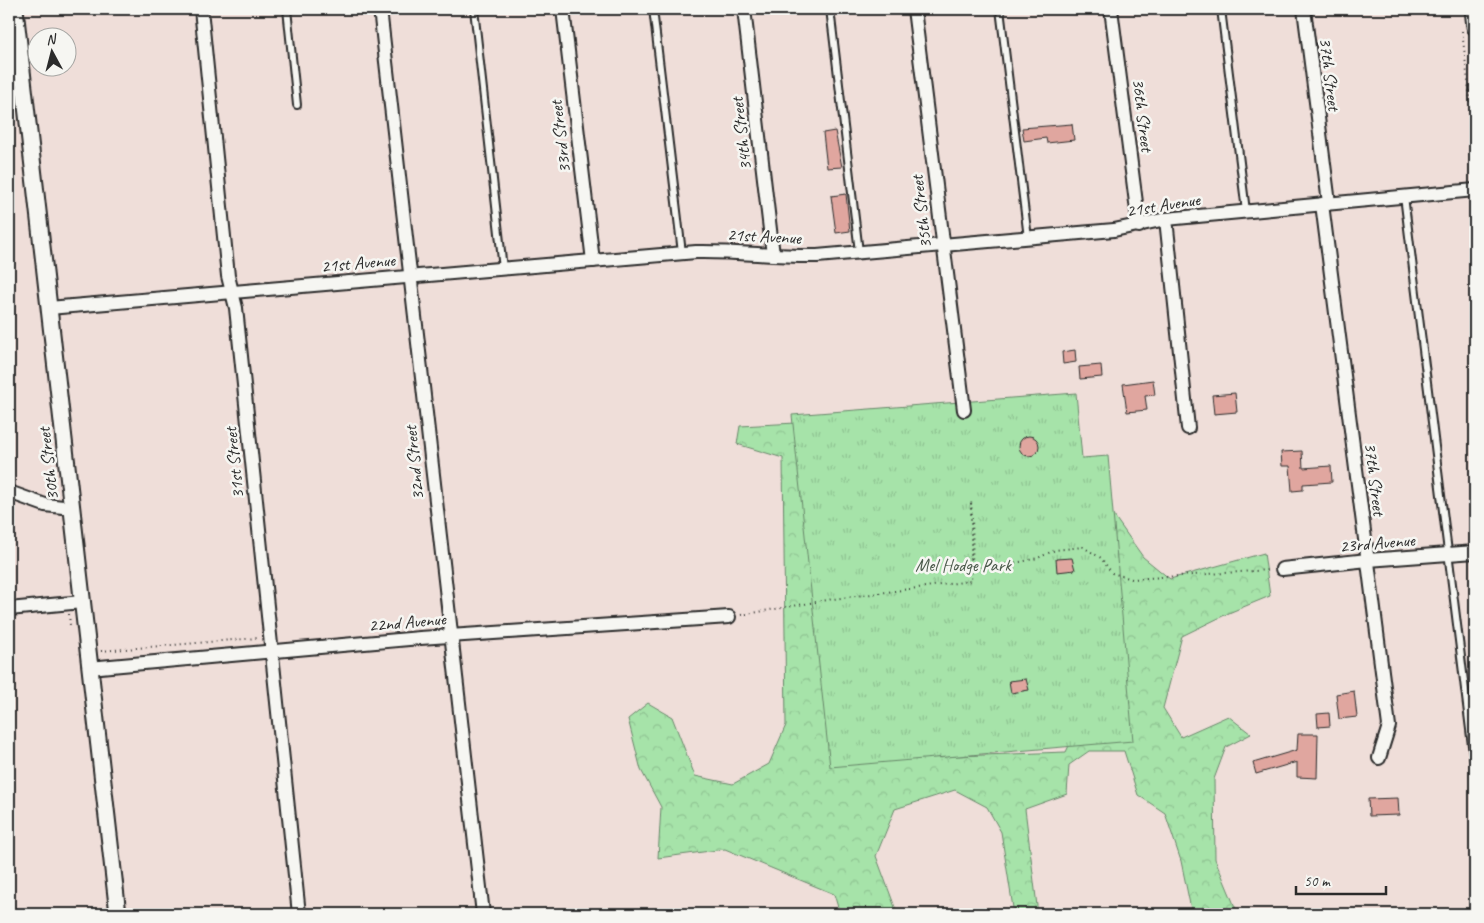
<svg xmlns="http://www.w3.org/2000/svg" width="1484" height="923" font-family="Caveat,sans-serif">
<defs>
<pattern id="forest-crowns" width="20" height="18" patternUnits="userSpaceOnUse" patternTransform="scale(1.25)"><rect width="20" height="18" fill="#a6e3a9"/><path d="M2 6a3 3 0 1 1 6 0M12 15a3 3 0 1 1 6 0" fill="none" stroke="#8fc392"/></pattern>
<pattern id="park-tufts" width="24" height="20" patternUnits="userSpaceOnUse" patternTransform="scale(1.25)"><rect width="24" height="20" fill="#a6e3a9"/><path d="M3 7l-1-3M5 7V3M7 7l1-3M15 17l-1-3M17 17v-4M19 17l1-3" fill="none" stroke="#8fc392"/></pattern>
</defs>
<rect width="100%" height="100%" fill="#efded9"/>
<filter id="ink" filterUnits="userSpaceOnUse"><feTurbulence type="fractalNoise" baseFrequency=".02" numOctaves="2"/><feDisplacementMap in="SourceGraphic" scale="10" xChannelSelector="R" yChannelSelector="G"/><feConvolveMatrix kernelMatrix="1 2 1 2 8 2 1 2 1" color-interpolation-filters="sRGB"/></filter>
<g filter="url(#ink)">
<path fill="url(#forest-crowns)" stroke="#68876a" d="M796,423L847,760L1066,752L1088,705L1107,506L1143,557L1170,579L1264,553L1270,596L1231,612L1182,636L1163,708L1181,737L1228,716L1251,734L1226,747L1214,779L1215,859L1238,914H1192L1181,861L1165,813L1138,795L1124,751H1089L1069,765L1067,794L1025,809L1038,914H1014L1001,832L987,807L955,790L895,809L876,856L896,910L902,914H840L834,894L725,849L658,858L661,807L641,770L628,719L648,703L672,717L695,776L733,784L769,764L786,725L783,458L737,444L740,426Z"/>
<path fill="url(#park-tufts)" stroke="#68876a" d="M1076,393L1082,458L1108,456L1133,741L830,767L792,415Z"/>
<g fill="#e0a69f" stroke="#2b2b2b">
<path d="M1072,124L1074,140L1047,143L1046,138L1024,141L1022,128Z"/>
<path d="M835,131L842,167L827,168L823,133Z"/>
<path d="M846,194L850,231L836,233L831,196Z"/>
<path d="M1075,350L1076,362L1063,364L1062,352Z"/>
<path d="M1101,365L1102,377L1080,379L1079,367Z"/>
<path d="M1153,380L1155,395L1145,396L1147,410L1127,412L1123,384Z"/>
<path d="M1235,393L1237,412L1214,414L1212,395Z"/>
<circle cx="1029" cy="446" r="10"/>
<path d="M1302,451L1303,468L1331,466L1332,482L1303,484V490L1292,491L1290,466H1282L1281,452Z"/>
<path d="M1072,558L1075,570L1057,572L1056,559Z"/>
<path d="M1026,679L1029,690L1011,693L1009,681Z"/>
<path d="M1354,691L1357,717L1339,719L1336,694Z"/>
<path d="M1329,713L1330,726L1318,727L1317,714Z"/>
<path d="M1298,734H1318L1317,778L1297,777V762L1256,774L1253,763L1297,750Z"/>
<path d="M1398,798L1399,815L1369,816L1368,799Z"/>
</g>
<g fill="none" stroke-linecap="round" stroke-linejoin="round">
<g stroke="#2b2b2b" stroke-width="10">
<g id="service">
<path d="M287,9L297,105"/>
<path d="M474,9L503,269"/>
<path d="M653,9L682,253"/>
<path d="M830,9L859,252"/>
<path d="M1000,9L1028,238"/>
<path d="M1221,9L1246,211"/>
<path d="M1404,196L1475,770"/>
</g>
</g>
<g stroke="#2b2b2b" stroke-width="16">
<g id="minor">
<path d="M201,9L228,276L236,308L299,914"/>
<path d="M380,9L483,914"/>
<path d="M563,9L593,261"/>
<path d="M744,9L773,255"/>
<path d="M914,9L964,410"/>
<path d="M1111,9L1139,226"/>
<path d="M1304,9L1329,203"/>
<path d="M1322,204L1389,726L1379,758"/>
<path d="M1166,219L1188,428"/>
<path d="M49,308L696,252C737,251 777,257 817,256L1114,230L1166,219L1475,190"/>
<path d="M9,492L45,505L72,508"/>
<path d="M1282,569L1368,560L1475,552"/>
<path d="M9,609L82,602"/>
<path d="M89,668L420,638L729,617"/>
</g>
</g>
<g stroke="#2b2b2b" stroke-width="19">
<g id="tertiary">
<path d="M15,9L118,914"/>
<path d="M1473,9L1475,27"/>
</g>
</g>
<g stroke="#2b2b2b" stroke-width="2" stroke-dasharray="1 4" stroke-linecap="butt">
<path d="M1462,31L1475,141"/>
<path d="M69,614L70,625"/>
<path d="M741,615L833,599L971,581C973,554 973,528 971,501V569L1020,562L1038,558L1055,550L1083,547L1101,558L1112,573L1132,579L1270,570"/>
<path d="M101,651L257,638"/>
</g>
<use href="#service" stroke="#f6f6f2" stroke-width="6"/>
<use href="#minor" stroke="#f6f6f2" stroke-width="12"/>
<use href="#tertiary" stroke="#f6f6f2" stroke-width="15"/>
</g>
</g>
<g text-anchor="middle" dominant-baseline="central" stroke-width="5" stroke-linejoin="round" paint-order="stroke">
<g font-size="18" fill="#2b2b2b" stroke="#f6f6f2">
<text transform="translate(1330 74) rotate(83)">37th Street</text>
<text transform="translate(1143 115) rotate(83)">36th Street</text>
<text transform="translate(741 134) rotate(-97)">34th Street</text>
<text transform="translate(560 137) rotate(-97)">33rd Street</text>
<text transform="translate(1163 205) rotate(-9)">21st Avenue</text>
<text transform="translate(921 212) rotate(-97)">35th Street</text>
<text transform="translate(764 236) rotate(3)">21st Avenue</text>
<text transform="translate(358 263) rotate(-5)">21st Avenue</text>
<text transform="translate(234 463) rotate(-96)">31st Street</text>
<text transform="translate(414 463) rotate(-96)">32nd Street</text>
<text transform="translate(48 464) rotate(-97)">30th Street</text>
<text transform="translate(1375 479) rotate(83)">37th Street</text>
<text transform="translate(1377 543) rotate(-5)">23rd Avenue</text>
<text transform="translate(407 622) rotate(-5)">22nd Avenue</text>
</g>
<g font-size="18" fill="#4a594a" stroke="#f6f6f2">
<text x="963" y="565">Mel Hodge Park</text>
</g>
</g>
<rect width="1484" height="923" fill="none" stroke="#f6f6f2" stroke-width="30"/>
<rect x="15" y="15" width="1454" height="893" fill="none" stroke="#2b2b2b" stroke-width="2" filter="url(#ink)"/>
<g transform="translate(52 52) rotate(353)"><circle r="24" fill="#f6f6f2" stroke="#a5a5a2"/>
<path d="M0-4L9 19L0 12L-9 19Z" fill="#2b2b2b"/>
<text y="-8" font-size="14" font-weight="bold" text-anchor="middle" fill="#2b2b2b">N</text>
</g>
<path d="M1296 886v8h90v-8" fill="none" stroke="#2b2b2b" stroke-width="2.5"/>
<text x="1304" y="886" font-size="15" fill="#2b2b2b" stroke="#f6f6f2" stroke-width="4" paint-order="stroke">50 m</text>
</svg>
